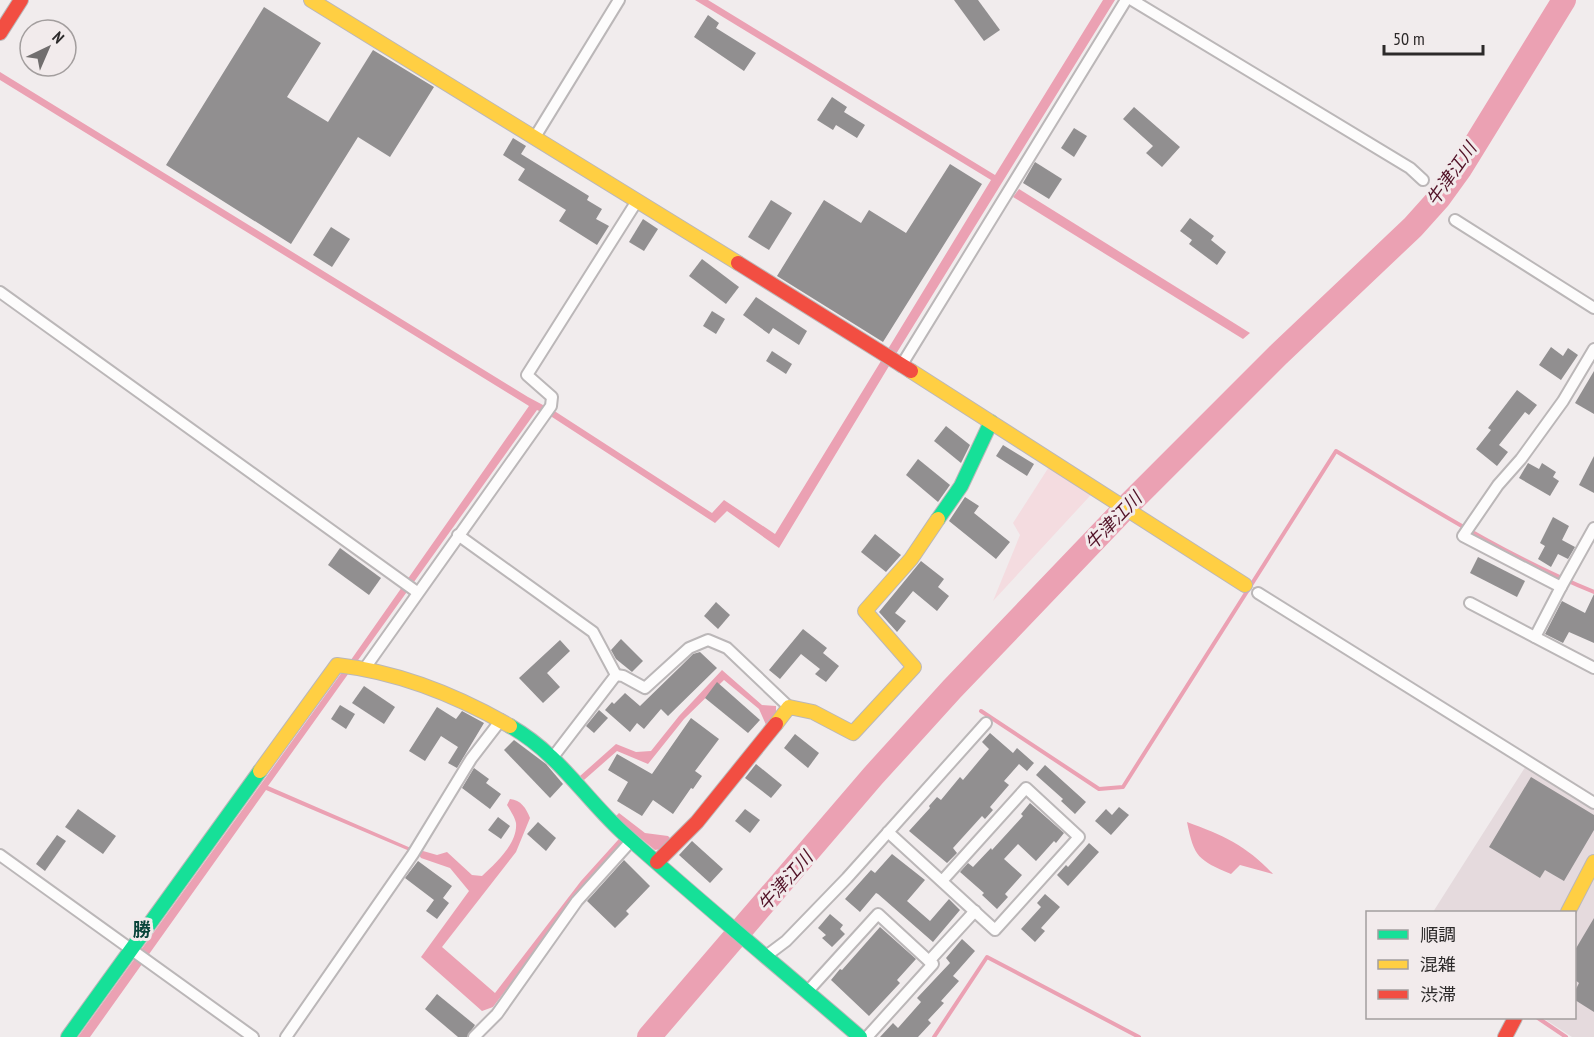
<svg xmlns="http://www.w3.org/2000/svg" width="1594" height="1037" font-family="'PT Sans Narrow','Noto Sans JP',sans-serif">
<rect width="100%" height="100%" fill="#f1eced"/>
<path fill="#e5dadd" d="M1531,758L1594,798V1037H1572L1543,1018H1574V912H1433Z"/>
<path fill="#f4dce0" d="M1054,459L1100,485L993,601L1020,535L1013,523Z"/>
<g fill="#eba1b3">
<path d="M695,0H708L995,175L1103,0H1115L896,354L888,349L991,180Z"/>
<path d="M0,72L528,397L556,412L712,513L724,500L775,534L881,361L889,366L779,548L727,511L715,523L552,417L537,410L268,786L420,852L423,851L437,855L447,852L472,875L482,876C496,863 518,843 516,823C515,817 510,810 507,805L510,799C521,800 526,808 530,818L516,852L442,947L495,993L581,881L627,830L616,816L619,813L645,833L668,836L670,838L661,849L655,850L633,832L586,884L493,1007L482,1011L421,957L469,891L450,868L421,858L419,855L266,790L90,1037H78L353,657L529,406L0,80Z"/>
<path d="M1019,189L1250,333L1243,339L1013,197Z"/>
<path d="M722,670L762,705L776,706V715L767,727L759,709L724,680L684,719L648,764L617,751L584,780L580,776L616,744L636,752L651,751L679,716Z"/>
<path d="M1187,822C1223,835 1247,846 1273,874L1240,865L1231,874C1198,860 1194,857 1187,822Z"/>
</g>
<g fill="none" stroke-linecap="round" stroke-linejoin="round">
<g stroke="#eba1b3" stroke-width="4">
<path d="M981,711L1099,789L1123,787L1336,451C1420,501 1503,555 1594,592"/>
<path d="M1538,1018L1566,1037"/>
<path d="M934,1037L987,957L1139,1037"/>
</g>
<path stroke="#eba1b3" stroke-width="24" d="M649,1037L873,776L952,689L1130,503L1278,355L1413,227L1439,198L1460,169L1564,0"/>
</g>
<g fill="#918f90">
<path d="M954,0H978L1000,30L984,41Z"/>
<path d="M264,7L321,43L287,97L328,122L373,50L434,87L390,157L358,137L291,244L166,165Z"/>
<path d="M708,15L719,23L716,28L756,53L744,71L694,37Z"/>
<path d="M832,97L847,107L844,112L865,125L857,138L836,125L833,130L817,120Z"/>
<path d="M1134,107L1180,147L1162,167L1146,153L1153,146L1123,119Z"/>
<path d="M1074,128L1087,136L1074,157L1061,148Z"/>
<path d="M513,138L526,146L521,154L589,196L587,200L602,209L596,219L609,226L597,245L559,221L566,210L518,180L525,169L503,155Z"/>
<path d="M1035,162L1062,179L1049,199L1023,183Z"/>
<path d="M950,164L982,184L883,342L777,276L824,200L861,223L869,210L906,233Z"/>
<path d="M771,200L792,213L769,250L748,237Z"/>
<path d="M1190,218L1214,236L1211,240L1226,252L1217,265L1189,244L1192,240L1180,231Z"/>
<path d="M643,219L658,229L644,251L629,242Z"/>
<path d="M331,227L350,239L332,267L313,255Z"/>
<path d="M702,259L739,287L726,304L689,276Z"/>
<path d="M756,297L807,331L799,345L773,328L769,334L743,315Z"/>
<path d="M712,311L725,319L716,334L703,326Z"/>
<path d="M1551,347L1563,356L1568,348L1578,355L1561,380L1539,365Z"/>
<path d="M772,351L792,364L786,374L766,361Z"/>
<path d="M1594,371V414L1575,403Z"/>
<path d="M1517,390L1537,405L1529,415L1525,412L1499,445L1508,452L1497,466L1476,449L1491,430L1488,428Z"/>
<path d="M946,426L970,445L961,463L934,441Z"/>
<path d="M1003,445L1034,464L1027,476L996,456Z"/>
<path d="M1594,456V493L1579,485Z"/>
<path d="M918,459L950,485L938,502L906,475Z"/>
<path d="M1528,463L1539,469L1542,463L1556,472L1553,477L1559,481L1550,496L1519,478Z"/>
<path d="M965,497L979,506L974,513L1010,542L996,559L949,521Z"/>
<path d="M1553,517L1569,526L1562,540L1575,547L1568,559L1558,554L1551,567L1538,559L1545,546L1540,543Z"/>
<path d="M875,534L901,555L886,572L861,552Z"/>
<path d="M340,548L381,578L369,595L328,565Z"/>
<path d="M1478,557L1525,581L1517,597L1470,573Z"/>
<path d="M921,561L944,579L938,587L949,596L937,611L913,591L895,613L906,621L897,632L879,612Z"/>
<path d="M1594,594V643L1569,632L1563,643L1545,634L1562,601L1585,613Z"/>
<path d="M716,602L730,615L718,629L704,616Z"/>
<path d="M803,629L827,648L823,653L839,666L826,682L815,674L820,669L801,654L780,679L769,670Z"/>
<path d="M621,639L643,661L632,672L616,659L611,650Z"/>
<path d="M560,640L570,651L547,673L560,687L543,703L519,678Z"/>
<path d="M700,652L717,668L668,716L661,709L644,729L637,723L630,732L605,710L612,702L614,704L625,693L640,706L680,667L693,654Z"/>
<path d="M717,682L760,720L748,733L705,698Z"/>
<path d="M364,686L395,707L384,724L352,703Z"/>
<path d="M340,705L355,714L346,729L331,719Z"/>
<path d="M437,707L456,719L462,711L484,723L457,768L448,763L458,747L441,736L425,761L409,751Z"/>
<path d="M599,710L608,718L594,733L586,726Z"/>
<path d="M691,718L719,739L695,771L702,776L693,789L691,788L673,814L653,800L642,816L617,801L628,782L608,770L617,754L652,774Z"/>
<path d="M990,733L1013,753L1017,748L1034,763L1027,771L1019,764L1004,781L1009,785L990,807L993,810L985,819L982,816L953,848L957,853L947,863L909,831L930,808L929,806L937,797L941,800L960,777L963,780L989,749L982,742Z"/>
<path d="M795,734L819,753L808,768L784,748Z"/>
<path d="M514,740L546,764L563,784L550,798L504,750Z"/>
<path d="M756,764L782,785L771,798L745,778Z"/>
<path d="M1045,765L1086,802L1075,814L1061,801L1063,799L1036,775Z"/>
<path d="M474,768L489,779L486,783L501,794L490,809L462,788Z"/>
<path d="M1531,777L1594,815V830L1564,881L1545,870L1540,878L1489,847Z"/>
<path d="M1030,803L1064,833L1056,843L1054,841L1036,861L1018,844L1004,859L1022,875L1005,894L1008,897L997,909L982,895L984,893L960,872L968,863L973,867L991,848L992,850L1023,816L1021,814Z"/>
<path d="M1119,807L1129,815L1111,835L1095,821L1106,809L1112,815Z"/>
<path d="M78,809L116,836L103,854L65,827Z"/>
<path d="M745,809L760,820L750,833L735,821Z"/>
<path d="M498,817L510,826L501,839L488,830Z"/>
<path d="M538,822L556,838L546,851L527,834Z"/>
<path d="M57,835L66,841L45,871L36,864Z"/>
<path d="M692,841L723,869L710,883L679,855Z"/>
<path d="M1089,843L1099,852L1068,886L1057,875L1066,865L1068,867Z"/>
<path d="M892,854L925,880L907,901L930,921L949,899L960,910L933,942L878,894L876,893L860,912L845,899L871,870L875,873Z"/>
<path d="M624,860L650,886L626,911L629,914L615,928L587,901Z"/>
<path d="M418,861L452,886L443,898L449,903L437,919L426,911L434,900L405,878Z"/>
<path d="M1045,894L1060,907L1041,928L1045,931L1035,942L1021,929L1041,907L1037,903Z"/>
<path d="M830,914L843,925L840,929L845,934L832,947L822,938L826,935L818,928Z"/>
<path d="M1594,918V1012L1575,1000V991L1579,983L1575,980V950Z"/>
<path d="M880,927L916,959L897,980L900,983L869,1016L831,980L840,969L842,970Z"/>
<path d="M962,939L975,951L953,976L959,981L941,1001L944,1003L928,1020L931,1023L918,1037H880L893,1023L898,1028L921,1002L917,998L950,963L946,958Z"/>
<path d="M437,994L475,1025L467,1037H458L425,1009Z"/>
</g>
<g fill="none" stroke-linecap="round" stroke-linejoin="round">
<g stroke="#bbb7b8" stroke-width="14">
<g id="street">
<path d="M1132,0L1410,168L1423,180"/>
<path d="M535,137L619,0"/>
<path d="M1455,220L1594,308"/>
<path d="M0,292L417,592"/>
<path d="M901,366L1126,0"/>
<path d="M458,535L593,632L616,675L553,757"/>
<path d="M1561,587L1594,528"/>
<path d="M1258,593L1594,803"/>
<path d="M1470,603L1594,668"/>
<path d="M1535,637L1561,587L1463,536L1498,485L1521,459L1563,401L1594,349"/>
<path d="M365,668L551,406L552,397L527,375L637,201"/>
<path d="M616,675L623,676L645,688L689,648L708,640L727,648L789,707"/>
<path d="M888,832L995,930L1079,837L1026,788L942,881"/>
<path d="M0,855L253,1037"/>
<path d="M766,956L786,941L847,878L986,723"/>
<path d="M807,992L878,914L929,961"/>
<path d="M286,1037L413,854L471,759L501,720"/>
<path d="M474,1037L497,1014L577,901L632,840"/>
<path d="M867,1037L933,964L929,961L975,911"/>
</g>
</g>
<g stroke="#bbb7b8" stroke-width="16">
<g id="fast">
<path d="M938,519L961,486L991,422"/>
<path d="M510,726C560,755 582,795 622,832C700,902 781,969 860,1037"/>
<path d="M68,1037L260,771"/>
</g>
</g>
<g stroke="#bbb7b8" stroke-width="16">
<g id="slow">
<path d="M311,0L738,263"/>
<path d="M911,371L1245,585"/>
<path d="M776,724L789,707L813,712L853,733L914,667L865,611L911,559L938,519"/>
<path d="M260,771L337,665C399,672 456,695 510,726"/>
<path d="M1568,912L1594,862"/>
</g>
</g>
<g stroke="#bbb7b8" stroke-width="16">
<g id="jam">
<path d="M0,33L21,0"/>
<path d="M738,263L911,371"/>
<path d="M657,862L697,822L776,724"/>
<path d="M1505,1037L1515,1018"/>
</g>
</g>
<use href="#street" stroke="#fdfcfc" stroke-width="10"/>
<use href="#fast" stroke="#16e098" stroke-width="14"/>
<use href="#slow" stroke="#ffcf43" stroke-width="14"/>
<use href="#jam" stroke="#f24e42" stroke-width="14"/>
</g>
<g text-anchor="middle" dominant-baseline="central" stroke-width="6" stroke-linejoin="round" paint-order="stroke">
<g font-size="18" font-style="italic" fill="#521227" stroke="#f2ebec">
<text transform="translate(1451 174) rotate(-55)">牛津江川</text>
<text transform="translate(1113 521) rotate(-46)">牛津江川</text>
<text transform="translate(785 881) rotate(-49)">牛津江川</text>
</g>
<g font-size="18" font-weight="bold" fill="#08443a" stroke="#f2ebec">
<text x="142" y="929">勝</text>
</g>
</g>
<rect x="1366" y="911" width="210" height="108" fill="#f2ebec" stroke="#a39e9e" stroke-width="1.5"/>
<rect x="1378" y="930" width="30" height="9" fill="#16e098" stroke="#a39e9e" stroke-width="1.5"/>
<text x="1420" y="941" font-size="18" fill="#2c2a2a">順調</text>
<rect x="1378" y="960" width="30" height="9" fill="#ffcf43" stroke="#a39e9e" stroke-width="1.5"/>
<text x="1420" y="971" font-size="18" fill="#2c2a2a">混雑</text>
<rect x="1378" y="990" width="30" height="9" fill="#f24e42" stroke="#a39e9e" stroke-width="1.5"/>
<text x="1420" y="1001" font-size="18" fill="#2c2a2a">渋滞</text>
<g transform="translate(48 48) rotate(44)"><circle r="28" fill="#f2ebec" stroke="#a39e9e" stroke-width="1.5"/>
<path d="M0-4.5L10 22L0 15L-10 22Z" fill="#716e6e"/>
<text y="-9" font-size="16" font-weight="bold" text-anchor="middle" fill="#2c2a2a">N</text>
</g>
<path d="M1384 45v9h99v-9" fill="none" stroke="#2c2a2a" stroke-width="3"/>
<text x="1393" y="45" font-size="18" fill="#2c2a2a" stroke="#f2ebec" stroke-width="4.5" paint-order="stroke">50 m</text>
</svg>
